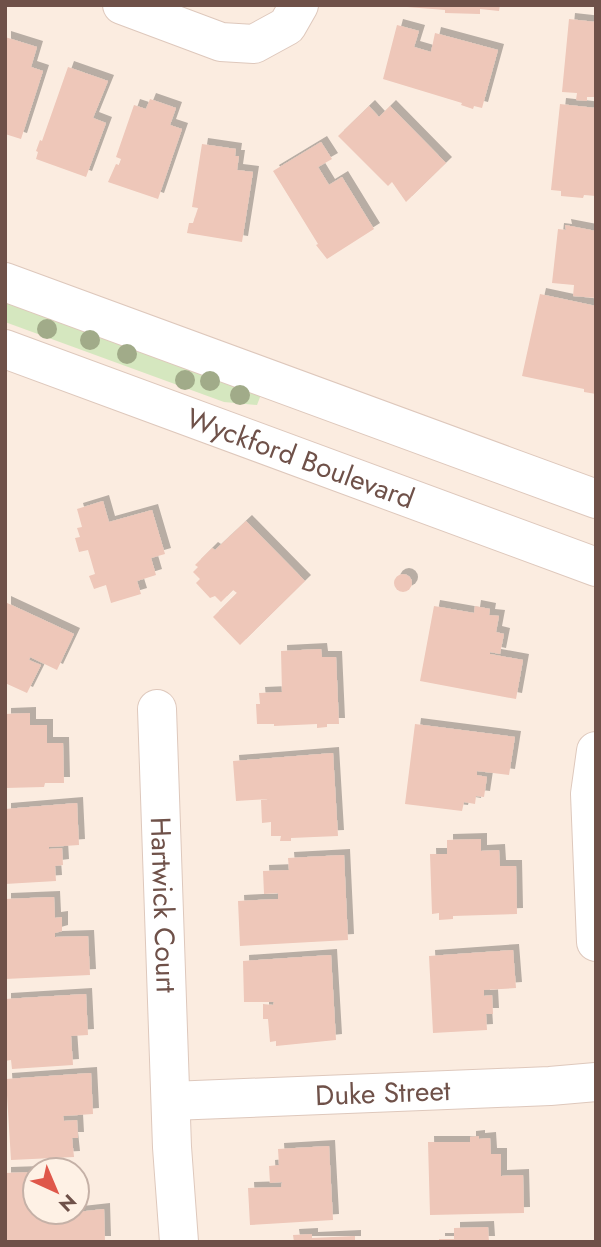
<svg xmlns="http://www.w3.org/2000/svg" width="601" height="1247" font-family="Jost,sans-serif">
<defs>
<filter id="shadow"><feDropShadow dx="6" dy="-6" stdDeviation="0" flood-color="#0004"/></filter>
</defs>
<rect width="100%" height="100%" fill="#fbece0"/>
<path fill="#d5e7bf" d="M5,298L262,392L257,405L224,402L5,322Z"/>
<g fill="#eec7b9" filter="url(#shadow)">
<path d="M408,5H500L499,11L480,9V14L445,13V10L407,7Z"/>
<path d="M569,19L596,22V97H587V101L576,100L577,93L562,92Z"/>
<path d="M397,25L419,31L414,47L431,52L435,33L498,50L482,108L474,106L473,109L461,105L462,103L383,79Z"/>
<path d="M5,37L37,47L31,67L43,71L21,139L5,134Z"/>
<path d="M68,67L108,81L93,118L106,123L86,177L36,159L38,152L36,151L40,140L42,141Z"/>
<path d="M150,99L176,108L170,125L182,129L158,199L108,182L116,164L119,165L121,159L116,157L134,105L146,109Z"/>
<path d="M560,104L596,108V196L584,195L583,198L561,196V191L551,190Z"/>
<path d="M369,106L379,117L390,106L446,163L406,202L392,182L388,186L338,136Z"/>
<path d="M321,142L332,159L318,167L329,185L342,177L374,229L327,259L316,245L318,244L273,171Z"/>
<path d="M202,144L236,149L235,156H239L237,170L253,172L242,242L187,233L189,223H193L198,208L192,207Z"/>
<path d="M565,225L596,231V298L573,296L574,285L552,283L558,229L566,230Z"/>
<path d="M540,294L596,306V394L584,392V389L522,376Z"/>
<path d="M103,501L109,522L152,510L165,554L151,558L156,575L137,581L141,594L111,603L106,585L94,589L89,576L95,574L88,550L79,552L75,538L80,537L77,528L82,527L77,509Z"/>
<path d="M246,521L305,581L240,645L213,617L237,593L233,590L221,602L215,596L210,598L196,583L200,579L193,572L198,567L195,565L212,548L215,550Z"/>
<circle cx="403" cy="583" r="9"/>
<path d="M5,602L74,634L57,670L30,657L29,660L41,665L27,693L5,683Z"/>
<path d="M434,606L474,613L475,606L490,609L489,615L499,616L496,632L504,634L500,654L490,652V654L523,660L516,699L420,681Z"/>
<path d="M321,649L322,657H336L339,724H327V727L317,728V724L274,726V724H257L256,704H260L259,693L282,692L281,651Z"/>
<path d="M30,713V725H47V743H63L64,783H45L44,787L5,788V714Z"/>
<path d="M415,724L515,737L509,775L477,771V775L487,777L484,797L476,796L475,804L464,802L462,811L405,804Z"/>
<path d="M333,753L338,836L291,838V841H280L281,836H271V822L262,823L261,800L270,799L236,801L233,761Z"/>
<path d="M77,803L79,845L49,847V849L62,848L63,865L55,866L56,881L5,884V809Z"/>
<path d="M481,839V851L499,850L500,866H516L517,914L453,916V919L439,920V913L432,914L430,854H447V840Z"/>
<path d="M344,855L348,940L240,946L238,901L278,899V893L264,894L263,871L289,870L288,858Z"/>
<path d="M54,897L55,918L62,917V931L55,933V937L88,936L90,975L5,979V899Z"/>
<path d="M513,950L516,988L484,990V996L492,995L493,1014H486L487,1030L433,1033L429,956Z"/>
<path d="M331,955L336,1040L276,1046V1041L270,1042L268,1019H263V1004L273,1005L274,1002H244L243,961Z"/>
<path d="M86,994L88,1035L71,1036L73,1065L12,1069L11,1060L5,1061V999Z"/>
<path d="M91,1073L93,1114L63,1116L64,1121L77,1120L78,1138H72L74,1157L11,1160L6,1079Z"/>
<path d="M479,1136V1139L490,1138L491,1154H501V1176L523,1175L524,1213L430,1215L428,1142H470V1137Z"/>
<path d="M329,1146L333,1220L250,1225L248,1188L281,1187L282,1182L270,1183L269,1166L279,1165L278,1149Z"/>
<path d="M35,1172V1212H77L104,1209L105,1242H5V1173Z"/>
<path d="M488,1227L489,1242H439V1239H454V1228Z"/>
<path d="M312,1234V1238L355,1236V1242H294L293,1235Z"/>
</g>
<g fill="none" stroke-linecap="round" stroke-linejoin="round">
<g stroke="#dec8bc" stroke-width="40">
<g id="minor">
<path d="M122,5L221,42L254,44L287,26L299,5"/>
<path id="s1" d="M157,709L172,1147L179,1242"/>
<path d="M596,751L590,794L596,942"/>
<path id="s2" d="M171,1101L550,1086L596,1082"/>
</g>
</g>
<g stroke="#dec8bc" stroke-width="40">
<g id="tertiary">
<path d="M5,282L596,499"/>
<path id="s3" d="M5,349L596,567"/>
</g>
</g>
<use href="#minor" stroke="#fff" stroke-width="38"/>
<use href="#tertiary" stroke="#fff" stroke-width="38"/>
</g>
<g fill="#a1ab89">
<circle cx="47" cy="329" r="10"/>
<circle cx="90" cy="340" r="10"/>
<circle cx="127" cy="354" r="10"/>
<circle cx="185" cy="380" r="10"/>
<circle cx="210" cy="381" r="10"/>
<circle cx="240" cy="395" r="10"/>
</g>
<g text-anchor="middle" dominant-baseline="central" stroke-width="5" stroke-linejoin="round" paint-order="stroke">
<g font-size="28" fill="#6f5149" stroke="#fef1e5">
<text stroke="none"><textPath href="#s3" startOffset="315">Wyckford Boulevard</textPath></text>
<text stroke="none"><textPath href="#s1" startOffset="196">Hartwick Court</textPath></text>
<text stroke="none"><textPath href="#s2" startOffset="212">Duke Street</textPath></text>
</g>
</g>
<rect width="601" height="1247" fill="none" stroke="#6f5149" stroke-width="14"/>
<g transform="translate(56 1191) rotate(136)"><circle r="33" fill="#fef1e5" stroke="#c5b1a7" stroke-width="2"/>
<path d="M0-5L12 26L0 18L-12 26Z" fill="#df574a"/>
<text y="-10" font-size="19" font-weight="bold" text-anchor="middle" fill="#6f5149">N</text>
</g>
</svg>
